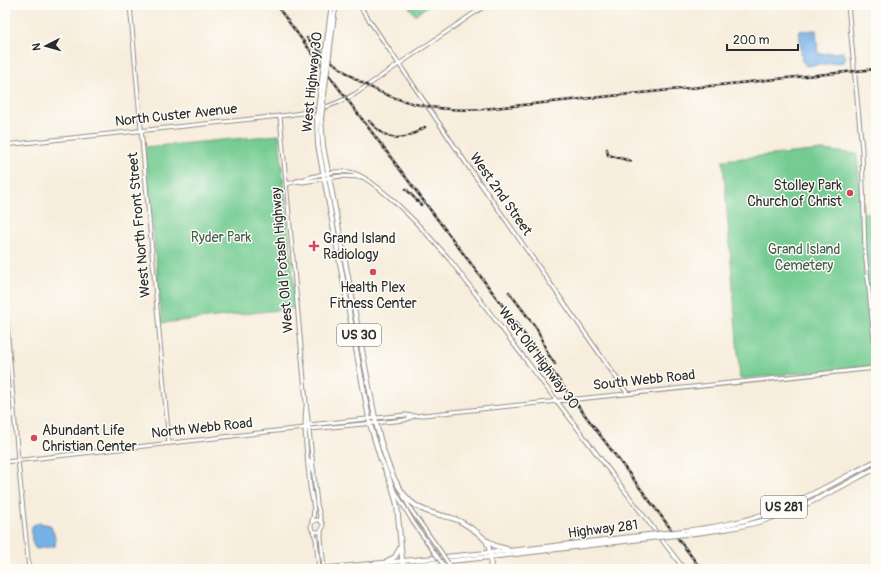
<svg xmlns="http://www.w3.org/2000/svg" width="881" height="574" font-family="Pangolin,sans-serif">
<rect width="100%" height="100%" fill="#fdfcf7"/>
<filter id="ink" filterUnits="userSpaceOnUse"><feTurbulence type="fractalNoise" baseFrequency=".025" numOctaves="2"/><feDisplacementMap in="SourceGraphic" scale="8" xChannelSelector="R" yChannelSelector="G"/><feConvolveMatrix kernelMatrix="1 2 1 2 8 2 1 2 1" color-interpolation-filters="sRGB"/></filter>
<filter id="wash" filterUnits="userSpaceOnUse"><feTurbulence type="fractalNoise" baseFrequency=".012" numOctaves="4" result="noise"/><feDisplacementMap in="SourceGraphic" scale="16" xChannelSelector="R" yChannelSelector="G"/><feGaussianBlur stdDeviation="0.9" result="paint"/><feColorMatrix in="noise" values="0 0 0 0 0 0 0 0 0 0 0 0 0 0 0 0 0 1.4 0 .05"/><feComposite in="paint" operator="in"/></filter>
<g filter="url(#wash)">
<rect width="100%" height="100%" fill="#f7eddc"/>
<g fill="#75cc92" stroke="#507c5e">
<path d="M408,5H429L415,15Z"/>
<path d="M279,135L296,308L162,323L145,147Z"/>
<path d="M822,150L857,154L862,213L876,212V365L740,379L723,160Z"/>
</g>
<g fill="#76b1e7" stroke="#506e89">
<path d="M816,30L818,54L843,52L846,57L844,62L806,66L802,61L799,31Z"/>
<path d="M40,523L50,525C53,531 57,539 55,546L36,549C31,544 30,531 33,525Z"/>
</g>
</g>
<g filter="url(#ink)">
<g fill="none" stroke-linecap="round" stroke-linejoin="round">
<g stroke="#918c84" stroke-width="5">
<g id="secondary">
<path d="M130,5L169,443"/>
<path d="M359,5L466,163L627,393"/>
<path d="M848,5L862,150L865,251L876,359"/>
<path d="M280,116L306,402L317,504L321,520"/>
<path d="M5,145L280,116C307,113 331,108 355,94L486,5"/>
<path d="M297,181L303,182L340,176L360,177"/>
<path d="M286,184C306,180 328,169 349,172C375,175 432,239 450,260L684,569"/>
<path d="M5,301L18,460L29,569"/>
<path d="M306,406C303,432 308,461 310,487C312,498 316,511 312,521"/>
<path d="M305,428L309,425L405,415L414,416L876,368"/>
<path d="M310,461L312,471H314"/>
<path d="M5,462L276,431L305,428L310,429L395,421L405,420L414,416"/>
<circle cx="317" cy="526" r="6"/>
<path d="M313,531L316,539L319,569"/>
<path d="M321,531V538L324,569"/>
</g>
</g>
<g stroke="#918c84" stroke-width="5">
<g id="primary">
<path d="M395,491L413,522L434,552"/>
<path d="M403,495L411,510L441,552"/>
</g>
</g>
<g stroke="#918c84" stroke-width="6">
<g id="highway">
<path d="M331,11L332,5"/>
<path d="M334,15L336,5"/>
<path d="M317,118L318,145L370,424L380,457L392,486L397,505L403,569"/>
<path d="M321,118L323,146L376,423C382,448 391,483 410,501C423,513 439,514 455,519C463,522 471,528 478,533C482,537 486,539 488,545C491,552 490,561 491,569"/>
<path d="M683,531C710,528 736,524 762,515C802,502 839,480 876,461"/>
<path d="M686,534C712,531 739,528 765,520C804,508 840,487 876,468"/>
<path d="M488,541L495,546L507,549"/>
<path d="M387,561L395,557L400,548"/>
<path d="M319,569L528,549L648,535"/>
<path d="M370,569L490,557L650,538"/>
</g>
</g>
<use href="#secondary" stroke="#fff" stroke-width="3"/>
<use href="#primary" stroke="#fff" stroke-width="3"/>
<use href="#highway" stroke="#fff" stroke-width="4"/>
<g stroke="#2b2b2b" stroke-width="2.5">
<g id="rail">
<path d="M276,5L701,569"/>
<path d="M307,38C354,89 413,114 483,109L876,69"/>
<path d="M369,121C388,143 403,142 425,127"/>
<path d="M607,149L608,155L631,161"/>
<path d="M406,189L421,205"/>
<path d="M509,292L537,329L548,354L555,364"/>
</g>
</g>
<use href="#rail" stroke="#fdfcf7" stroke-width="1" stroke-dasharray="3" stroke-linecap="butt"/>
<g stroke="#918c84" stroke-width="5" stroke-linecap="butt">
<g id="primary-bridge">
<path d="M434,552L444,566"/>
<path d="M441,552L450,566"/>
</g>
</g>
<g stroke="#918c84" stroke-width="6" stroke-linecap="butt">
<g id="highway-bridge">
<path d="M317,118L331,11"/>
<path d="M321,118L334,15"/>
<path d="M648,535L683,531"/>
<path d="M650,538L686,534"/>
</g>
</g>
<use href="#primary-bridge" stroke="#fff" stroke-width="3"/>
<use href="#highway-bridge" stroke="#fff" stroke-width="4"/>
</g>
</g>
<g fill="#d1495b" stroke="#fdfcf7" stroke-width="1.5">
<circle cx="850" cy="193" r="4"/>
<path d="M312 240h4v4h4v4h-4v4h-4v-4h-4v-4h4z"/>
<circle cx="373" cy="272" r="4"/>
<circle cx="34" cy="438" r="4"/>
</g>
<g text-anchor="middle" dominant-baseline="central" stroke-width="3" stroke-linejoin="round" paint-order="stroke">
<g fill="#fdfcf7" stroke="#6a6a68" stroke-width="1">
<rect x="337" y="324" width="44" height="22" rx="3"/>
<rect x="761" y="496" width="46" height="22" rx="3"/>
</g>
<g font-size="13" font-weight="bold" fill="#2b2b2b">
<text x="359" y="335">US 30</text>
<text x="784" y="507">US 281</text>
</g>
<g font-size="14" fill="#2b2b2b" stroke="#fdfcf7">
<text transform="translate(312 82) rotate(-84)">West Highway 30</text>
<text transform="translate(176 115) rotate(-6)">North Custer Avenue</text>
<text transform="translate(501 194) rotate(55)">West 2nd Street</text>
<text transform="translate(139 225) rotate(-95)">West North Front Street</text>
<text transform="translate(282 260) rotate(-95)">West Old Potash Highway</text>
<text transform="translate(539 358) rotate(53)">West Old Highway 30</text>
<text transform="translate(644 380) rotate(-6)">South Webb Road</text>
<text transform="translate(202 428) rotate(-6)">North Webb Road</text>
<text transform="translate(603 529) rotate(-7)">Highway 281</text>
</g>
<g font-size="14" fill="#2b2b2b" stroke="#fdfcf7" text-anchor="start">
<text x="842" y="185" text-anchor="end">Stolley Park<tspan x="842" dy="16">Church of Christ</tspan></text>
<text x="323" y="238">Grand Island<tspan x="323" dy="16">Radiology</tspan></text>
<text x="373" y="287" text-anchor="middle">Health Plex<tspan x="373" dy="16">Fitness Center</tspan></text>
<text x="42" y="430">Abundant Life<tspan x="42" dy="16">Christian Center</tspan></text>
</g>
<g font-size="14" fill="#415b4a" stroke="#fdfcf7">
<text x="221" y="237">Ryder Park</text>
<text x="804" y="249">Grand Island<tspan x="804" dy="16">Cemetery</tspan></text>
</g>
</g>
<rect width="881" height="574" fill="none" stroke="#fdfcf7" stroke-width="20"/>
<g transform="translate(46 46) rotate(264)" stroke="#fdfcf7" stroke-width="3" paint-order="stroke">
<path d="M0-3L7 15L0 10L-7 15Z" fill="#2b2b2b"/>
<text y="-6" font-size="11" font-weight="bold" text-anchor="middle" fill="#2b2b2b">N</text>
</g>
<path d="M727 44v6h71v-6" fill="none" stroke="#2b2b2b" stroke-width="2"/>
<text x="733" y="44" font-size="12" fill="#2b2b2b" stroke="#fdfcf7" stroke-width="3" paint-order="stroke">200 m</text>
</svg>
